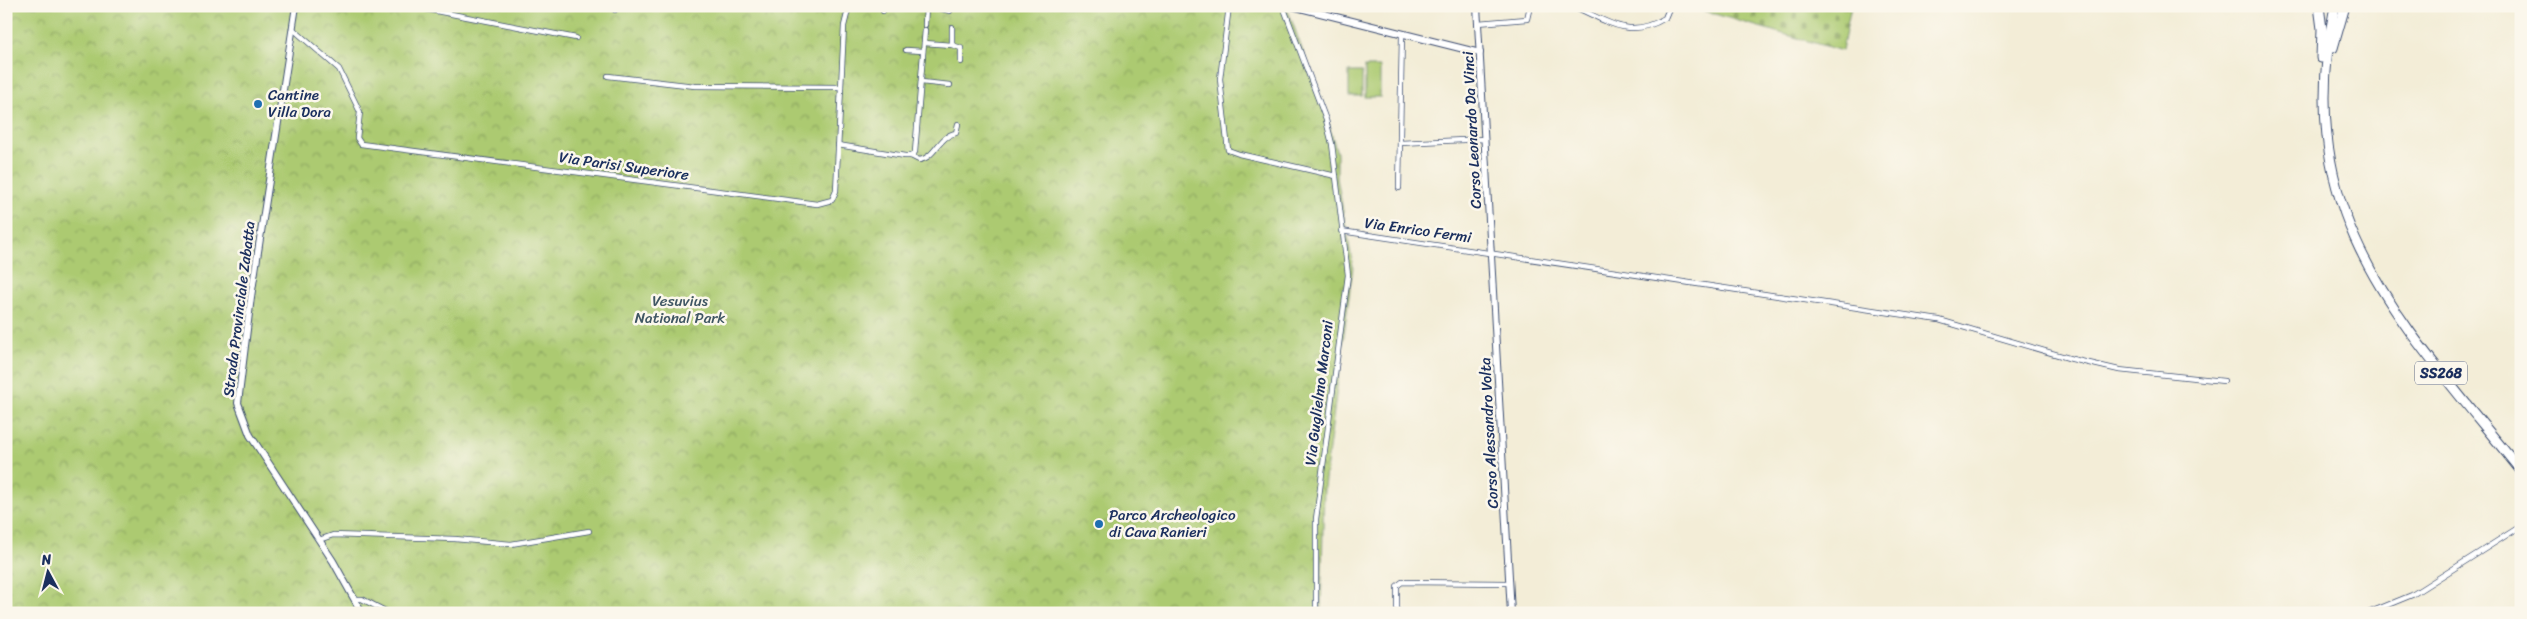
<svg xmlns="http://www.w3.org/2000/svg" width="2527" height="619" font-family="Sriracha,sans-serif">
<defs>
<pattern id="cemetery-stones" width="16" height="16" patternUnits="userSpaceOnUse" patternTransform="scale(1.25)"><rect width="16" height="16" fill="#acca71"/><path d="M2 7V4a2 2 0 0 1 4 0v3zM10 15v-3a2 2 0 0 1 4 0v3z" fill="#8ba460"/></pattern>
<pattern id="park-crowns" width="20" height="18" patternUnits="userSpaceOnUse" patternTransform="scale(1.25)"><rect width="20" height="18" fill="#acca71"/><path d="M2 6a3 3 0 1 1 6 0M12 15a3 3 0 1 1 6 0" fill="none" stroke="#8ba460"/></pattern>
</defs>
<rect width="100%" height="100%" fill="#fbf7ec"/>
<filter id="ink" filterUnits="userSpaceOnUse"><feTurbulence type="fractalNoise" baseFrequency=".02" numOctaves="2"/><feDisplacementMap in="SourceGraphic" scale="10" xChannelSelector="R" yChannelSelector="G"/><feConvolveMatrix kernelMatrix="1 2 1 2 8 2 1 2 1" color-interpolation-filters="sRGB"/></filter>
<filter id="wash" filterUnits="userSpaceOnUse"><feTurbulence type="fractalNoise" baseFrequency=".0096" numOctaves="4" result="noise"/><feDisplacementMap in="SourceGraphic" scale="20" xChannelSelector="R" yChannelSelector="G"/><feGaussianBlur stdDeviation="1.12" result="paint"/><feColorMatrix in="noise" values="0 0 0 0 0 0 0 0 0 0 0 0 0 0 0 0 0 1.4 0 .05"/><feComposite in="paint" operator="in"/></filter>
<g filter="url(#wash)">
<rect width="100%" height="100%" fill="#f3edd7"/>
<g fill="#acca71" stroke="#647c68">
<rect x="1365" y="67" width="15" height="30"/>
<rect x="1349" y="72" width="13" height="24"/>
</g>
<path fill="url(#cemetery-stones)" stroke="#647c68" d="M1687,6H1851L1842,51Z"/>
<path fill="url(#park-crowns)" stroke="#647c68" d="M6,6H1284L1289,13L1327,118L1337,153V178L1353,266L1324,487L1321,613H6Z"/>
</g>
<g filter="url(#ink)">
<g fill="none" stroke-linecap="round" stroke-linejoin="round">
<g stroke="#3b4c70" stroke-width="6">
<g id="street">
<path d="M410,6L576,38"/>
<path d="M931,6L950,11"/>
<path d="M1229,6L1220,79L1228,150L1239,154L1336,176"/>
<path d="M1283,6L1326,120L1332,144L1348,275L1316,519V613"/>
<path d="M1573,6C1607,21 1629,40 1665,18L1670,6"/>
<path d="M615,10L616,6"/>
<path d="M883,11L884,6"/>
<path d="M1478,23L1527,19L1530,6"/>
<path d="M925,25L926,6"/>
<path d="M293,29L339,69L360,112L357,138L361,144L817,204L832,200L836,191L844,26L849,6"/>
<path d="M924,43L952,45L961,48V62"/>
<path d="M952,45V27"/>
<path d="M906,50L923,51"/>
<path d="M608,76L695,86L841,87"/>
<path d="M921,82L950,85"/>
<path d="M1400,143L1485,139"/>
<path d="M838,145L905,156H911L915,152L925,30"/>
<path d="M911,156L919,160C936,158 938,136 956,133L958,124"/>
<path d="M1399,188L1402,35"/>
<path d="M1341,231L1939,320L2072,359L2119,370L2224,381"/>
<path d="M319,540L333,535L455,539L511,544L589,531"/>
<path d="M355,599H362L389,613"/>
<path d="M1397,613V586L1402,582L1509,583"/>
<path d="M2368,613L2412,595L2521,526"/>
</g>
</g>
<g stroke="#3b4c70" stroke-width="8">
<g id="secondary">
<path d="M296,6L251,297L238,403L250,435L333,561L362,613"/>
<path d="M1292,6L1480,53"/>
<path d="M1477,6L1511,613"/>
</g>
</g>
<g stroke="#3b4c70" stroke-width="11">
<g id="highway">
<path d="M2319,6L2322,29L2321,58"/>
<path d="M2335,6C2291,218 2399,319 2521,471"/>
<path d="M2333,48L2345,6"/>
</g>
</g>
<use href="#street" stroke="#fff" stroke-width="4.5"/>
<use href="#secondary" stroke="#fff" stroke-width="6"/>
<use href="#highway" stroke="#fff" stroke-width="9"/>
</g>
</g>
<g fill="#1f6fb2" stroke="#fbf7ec" stroke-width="2">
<circle cx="258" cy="104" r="5"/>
<circle cx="1099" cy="524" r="5"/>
</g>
<g text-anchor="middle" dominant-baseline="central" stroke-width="5" stroke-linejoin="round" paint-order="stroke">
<rect fill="#fbf7ec" stroke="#5e6b89" stroke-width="1" x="2415" y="361.5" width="52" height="23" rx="4"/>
<g font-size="14" font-weight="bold" fill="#1b2f5e">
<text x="2441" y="373">SS268</text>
</g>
<g font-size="15" fill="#1b2f5e" stroke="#fbf7ec" text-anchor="start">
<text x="268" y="95">Cantine<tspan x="268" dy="17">Villa Dora</tspan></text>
<text x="1109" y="515">Parco Archeologico<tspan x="1109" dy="17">di Cava Ranieri</tspan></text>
</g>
<g font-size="15" fill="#1b2f5e" stroke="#fbf7ec">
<text transform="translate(1472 130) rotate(-93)">Corso Leonardo Da Vinci</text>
<text transform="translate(624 166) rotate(8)">Via Parisi Superiore</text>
<text transform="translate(1418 230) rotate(8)">Via Enrico Fermi</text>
<text transform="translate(239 309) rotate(-83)">Strada Provinciale Zabatta</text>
<text transform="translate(1319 393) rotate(-83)">Via Guglielmo Marconi</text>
<text transform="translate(1489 433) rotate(-93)">Corso Alessandro Volta</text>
</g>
<g font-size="15" fill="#3f5663" stroke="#fbf7ec">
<text x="680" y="301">Vesuvius<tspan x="680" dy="17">National Park</tspan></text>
</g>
</g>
<rect width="2527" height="619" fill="none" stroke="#fbf7ec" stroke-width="25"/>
<g transform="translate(48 572) rotate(353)" stroke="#fbf7ec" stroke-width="4" paint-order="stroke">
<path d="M0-4L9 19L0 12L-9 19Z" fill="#1b2f5e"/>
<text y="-8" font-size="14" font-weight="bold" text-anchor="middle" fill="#1b2f5e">N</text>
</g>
</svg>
